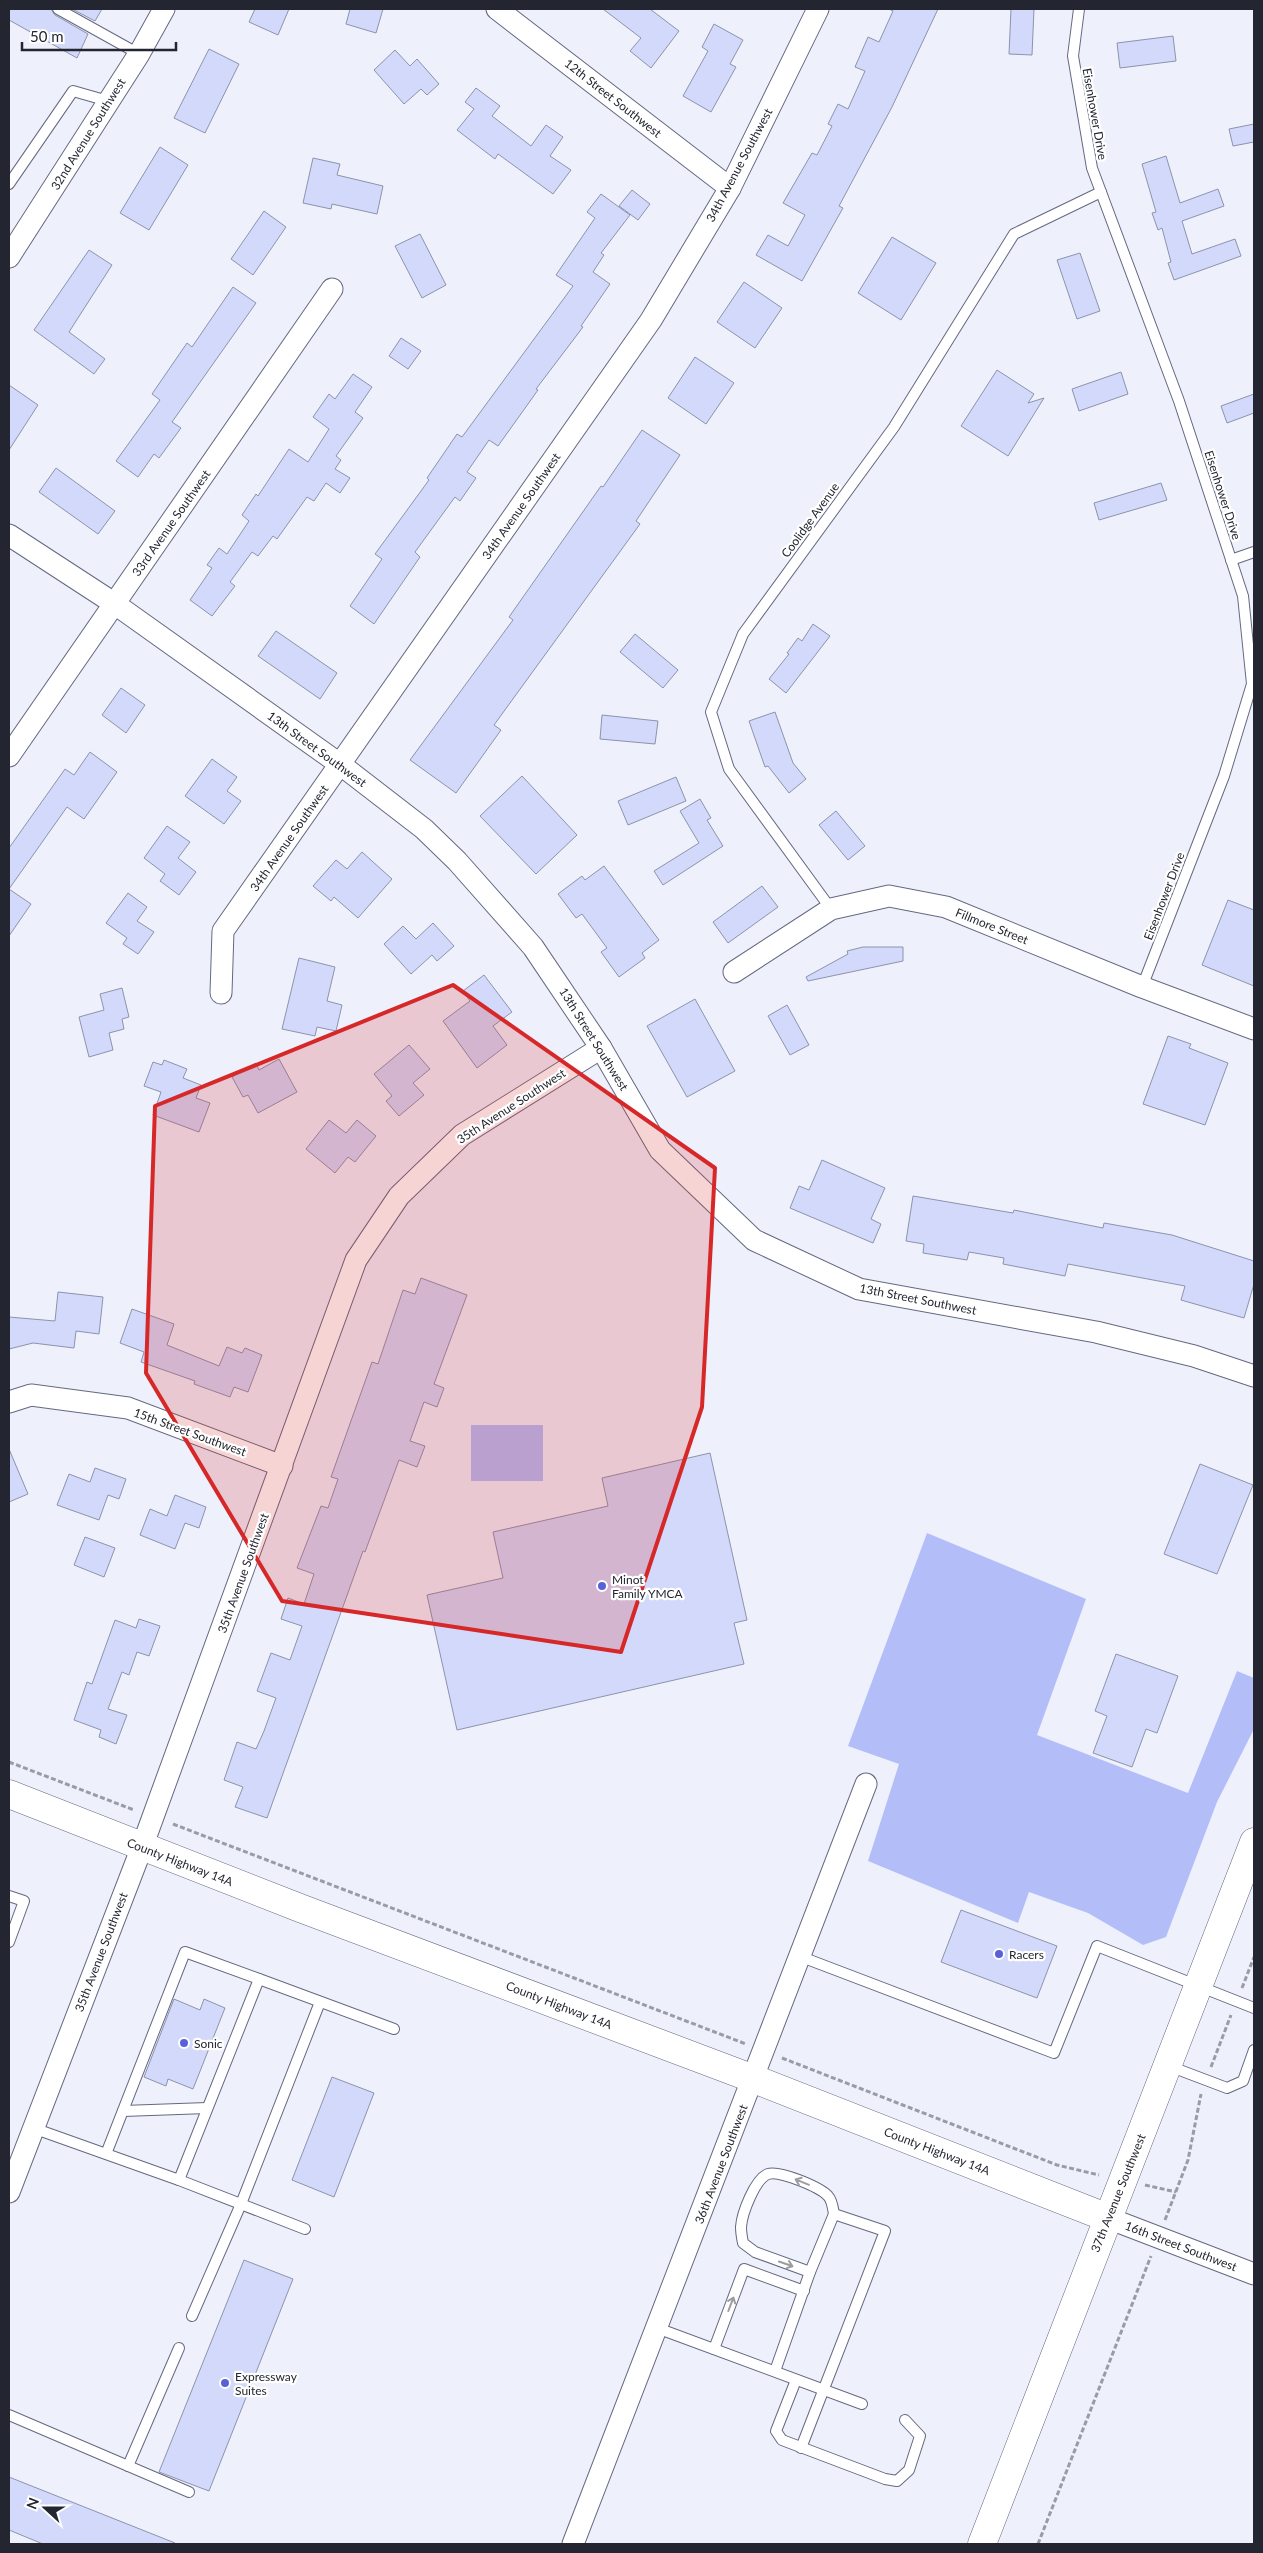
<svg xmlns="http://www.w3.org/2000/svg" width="1263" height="2553" font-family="Lato,sans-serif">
<rect width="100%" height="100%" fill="#eef1fc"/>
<g fill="#b3bef9">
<rect x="471" y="1425" width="72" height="56"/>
<path d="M927,1533L1086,1599L1037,1735L1188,1793L1237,1671L1254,1678V1729L1217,1802L1166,1937L1143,1945L1088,1913L1029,1892L1018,1923L868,1861L899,1764L848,1746Z"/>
</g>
<g fill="#d2d9fa" stroke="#8d93ac">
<path d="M9,9H51L55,15L88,34L77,58L9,20Z"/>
<path d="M72,9H102L95,21Z"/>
<path d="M255,9H289L278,35L249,22Z"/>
<path d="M350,9H383L376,33L346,24Z"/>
<path d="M603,9H650L679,31L651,68L630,51L641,38Z"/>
<path d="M889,9H938L892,107L839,206L843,208L802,281L756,255L768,235L788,246L805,215L783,203L812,153L817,155L832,126L828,124L838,104L848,109L865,71L855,67L868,37L879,42L893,11Z"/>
<path d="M1011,9H1034L1032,55L1009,54Z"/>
<path d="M714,24L743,40L730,64L736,67L711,112L683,96L708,51L702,47Z"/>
<path d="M1173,36L1176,61L1120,68L1117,43Z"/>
<path d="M209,49L239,64L205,133L174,118Z"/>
<path d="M395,50L410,66L417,59L439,84L427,95L421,89L404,104L374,70Z"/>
<path d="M476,88L500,106L492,116L531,146L546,125L563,137L550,156L571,170L553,194L498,154L495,159L457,130L474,109L465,102Z"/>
<path d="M1254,124V142L1233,146L1229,129Z"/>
<path d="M160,147L188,165L149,230L120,213Z"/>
<path d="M1166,156L1180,203L1218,189L1224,206L1182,221L1192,254L1235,239L1241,256L1174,280L1168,263L1171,262L1162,228L1158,230L1152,213L1156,212L1142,164Z"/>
<path d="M313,158L340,164L337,175L383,186L377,214L332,204L331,209L303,203Z"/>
<path d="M632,190L650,204L638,220L619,206Z"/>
<path d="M601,194L630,215L601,253L604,255L593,272L610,284L581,326L583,327L536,389L538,390L498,446L489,440L467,472L476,478L460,501L455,497L415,552L420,557L374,624L350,606L382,559L375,554L429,480L427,478L457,434L462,437L573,286L556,275L595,218L587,212Z"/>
<path d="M264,211L286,227L253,275L231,259Z"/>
<path d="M420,234L446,285L422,298L395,246Z"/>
<path d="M892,237L936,263L901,320L858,293Z"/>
<path d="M89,250L112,265L69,332L105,359L94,374L34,330Z"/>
<path d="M1080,253L1100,311L1077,319L1057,260Z"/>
<path d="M744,282L782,308L755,348L717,322Z"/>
<path d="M233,287L256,303L172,422L181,428L159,458L154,454L138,477L116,461L160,400L152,394L187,343L192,347Z"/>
<path d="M401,338L421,351L408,369L389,356Z"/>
<path d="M695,357L734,383L706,424L668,398Z"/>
<path d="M997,370L1034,394L1028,403L1044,398L1008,456L961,426Z"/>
<path d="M1121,372L1128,394L1079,411L1072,389Z"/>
<path d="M353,374L372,387L355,412L363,418L336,456L341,460L335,469L350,478L340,493L326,483L314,501L307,497L277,539L273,536L258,556L252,552L230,582L235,586L212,616L190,600L212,568L207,565L219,548L227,554L249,521L242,515L256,494L258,496L289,449L308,462L329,429L313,417L329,394L335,399Z"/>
<path d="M9,385L38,405L9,450Z"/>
<path d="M1254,394V413L1227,423L1221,406Z"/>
<path d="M642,430L680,455L636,521L640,524L494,725L501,730L456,793L410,760L513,620L509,617L601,486L603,487Z"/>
<path d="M56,468L115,511L98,534L39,492Z"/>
<path d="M1161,483L1167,500L1099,520L1094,503Z"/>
<path d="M813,624L830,636L786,693L769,679L789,654L787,653L798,638L802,641Z"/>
<path d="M276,631L337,673L320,699L258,656Z"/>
<path d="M635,634L678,670L663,688L620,652Z"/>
<path d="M121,688L145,705L126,733L102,715Z"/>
<path d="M775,712L793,763L806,779L789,793L768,766L765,767L749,721Z"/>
<path d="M602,715L658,721L655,744L600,739Z"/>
<path d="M90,752L117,772L84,819L67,807L9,889L31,904L9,936V848L65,769L74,775Z"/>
<path d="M212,759L237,777L227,791L241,801L224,824L185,796Z"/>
<path d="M522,776L577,835L536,874L480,816Z"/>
<path d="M676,777L686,801L628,825L618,801Z"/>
<path d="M700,799L711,818L707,820L723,846L663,885L654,871L699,843L680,811Z"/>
<path d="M836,811L865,846L848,860L819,825Z"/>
<path d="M167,826L190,842L178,858L196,872L179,895L160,881L165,874L144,858Z"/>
<path d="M362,852L392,879L358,918L334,897L331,901L313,886L336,860L347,869Z"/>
<path d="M604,866L659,940L642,953L645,958L619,977L601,952L607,948L582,914L576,918L558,894L582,876L585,880Z"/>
<path d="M762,886L778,907L728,943L713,922Z"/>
<path d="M128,893L147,907L137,921L154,932L138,954L123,944L127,938L106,923Z"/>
<path d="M1228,900L1254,910V986L1202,965Z"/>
<path d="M433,923L454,946L437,961L432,955L411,974L384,944L403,926L416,939Z"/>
<path d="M863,947H903V961L808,981L806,977L848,954L847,951Z"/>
<path d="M299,958L335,967L327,1001L342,1005L336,1031L317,1027L315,1036L282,1029Z"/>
<path d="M484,975L512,1012L493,1026L507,1045L477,1068L443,1021L470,1001L463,991Z"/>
<path d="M122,988L129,1017L122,1019L124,1029L109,1033L113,1050L89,1057L79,1017L104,1010L100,994Z"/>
<path d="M695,999L735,1071L687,1097L647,1026Z"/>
<path d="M787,1005L809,1045L790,1055L768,1016Z"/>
<path d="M1168,1036L1191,1044L1189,1048L1228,1063L1205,1125L1143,1104Z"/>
<path d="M409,1045L430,1069L413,1083L424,1095L399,1116L386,1101L392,1096L374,1074Z"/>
<path d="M279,1059L297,1092L258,1113L248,1095L243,1097L232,1077L256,1063L259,1070Z"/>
<path d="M164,1060L187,1069L183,1078L201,1085L196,1098L210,1103L199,1132L153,1115L161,1092L144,1086L153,1062L162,1065Z"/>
<path d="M329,1120L346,1133L357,1120L376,1136L355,1162L348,1157L335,1173L306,1149Z"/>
<path d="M822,1160L885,1188L871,1219L881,1224L873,1243L790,1208L799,1186L809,1190Z"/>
<path d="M913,1196L1013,1213L1014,1210L1103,1228L1104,1223L1172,1235L1254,1261V1284L1244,1318L1181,1300L1185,1286L1068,1264L1065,1276L1003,1264L1004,1258L969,1252L967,1260L923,1253L924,1244L906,1241Z"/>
<path d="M421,1278L467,1295L434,1384L444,1388L437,1407L424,1402L410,1441L425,1446L417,1467L399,1460L365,1552L363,1551L267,1818L235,1807L243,1787L224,1780L237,1742L256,1749L264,1731L276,1698L257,1691L271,1653L290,1660L302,1626L281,1619L288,1598L304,1604L314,1574L297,1568L321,1506L328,1508L338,1479L331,1477L372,1362L378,1364L403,1290L415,1294Z"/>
<path d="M58,1292L103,1297L99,1334L76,1331L74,1348L33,1343L9,1349V1317L55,1321Z"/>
<path d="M132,1309L174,1324L167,1345L219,1366L227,1347L242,1353L245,1348L262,1355L248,1392L234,1387L230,1397L194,1384L195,1381L141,1362L144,1352L120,1343Z"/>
<path d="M9,1449L28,1494L9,1502Z"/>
<path d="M710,1453L747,1620L734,1623L744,1664L457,1730L427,1595L503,1578L493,1532L608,1506L602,1478Z"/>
<path d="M1200,1464L1253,1485L1217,1574L1164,1554Z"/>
<path d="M95,1468L126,1479L119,1499L108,1495L99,1520L57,1505L69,1474L90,1482Z"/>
<path d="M175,1495L206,1507L199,1528L185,1523L175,1549L140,1535L150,1509L167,1516Z"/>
<path d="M85,1537L115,1548L104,1577L74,1565Z"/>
<path d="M139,1619L160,1626L149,1656L137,1652L129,1675L122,1672L108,1709L127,1715L116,1744L99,1737L101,1730L74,1720L87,1682L92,1684L115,1620L136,1628Z"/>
<path d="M1116,1654L1178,1676L1157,1733L1146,1729L1132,1767L1093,1753L1107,1716L1095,1711Z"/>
<path d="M961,1910L1057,1946L1037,1998L941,1962Z"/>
<path d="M174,1999L200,2010L204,1999L225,2008L193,2089L168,2079L166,2086L144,2077Z"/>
<path d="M332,2077L374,2093L334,2197L292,2180Z"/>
<path d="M244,2260L293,2279L209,2491L159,2472Z"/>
<path d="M9,2477L175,2543V2544H43L9,2530Z"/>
</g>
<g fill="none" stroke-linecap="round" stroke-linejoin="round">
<g stroke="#646981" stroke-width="12">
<g id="lane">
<path d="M58,9L139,54"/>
<path d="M1079,9L1073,56L1092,168L1179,401L1243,596L1252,684L1224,776L1142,987"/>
<path d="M9,184L73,91L108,101"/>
<path d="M1231,560L1254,552"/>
<path d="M831,909L729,769L711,712L743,634L894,427L1014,234L1101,192"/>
<path d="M9,1896L24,1901L9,1942"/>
<path d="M799,1956L1054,2053L1097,1946L1254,2008"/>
<path d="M259,1979L394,2029"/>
<path d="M1169,2066L1227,2088L1243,2081L1254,2050"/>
<path d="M123,2111L207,2108"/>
<path d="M33,2128L179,2180L259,1979L185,1952L106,2154"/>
<path d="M179,2180L305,2229"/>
<path d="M810,2272L755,2252L743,2243C742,2238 741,2232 741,2227C742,2213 755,2179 768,2174C779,2170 820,2187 828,2196C832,2200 833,2208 834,2214"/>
<path d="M192,2316L241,2204L320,2002"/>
<path d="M657,2328L862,2404"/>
<path d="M714,2349L744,2269L804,2291"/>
<path d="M775,2371L810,2272L834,2214L885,2231L801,2448"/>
<path d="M796,2380L776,2431L782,2440L885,2479L897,2481L909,2470L920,2436L905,2420"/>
<path d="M9,2415L189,2492"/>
<path d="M128,2466L179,2348"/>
</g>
</g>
<g stroke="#646981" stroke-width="23">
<g id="street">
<path d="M497,9L730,188"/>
<path d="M9,257L139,54L164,9"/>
<path d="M9,535L115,604L341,765L424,829L457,861L533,947L601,1048L660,1150L754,1240L859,1289L1096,1332L1194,1356L1254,1376"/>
<path d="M9,756L332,289"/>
<path d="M734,972L831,909L889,896L946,907L1142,987L1254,1029"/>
<path d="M221,993L223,931L651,320L730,188L818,9"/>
<path d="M9,1402L31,1395L128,1408L282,1466"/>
<path d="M9,2192L142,1847L356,1260L399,1196L462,1135L601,1048"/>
<path d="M1108,2218L1254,2274"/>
<path d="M573,2544L866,1784"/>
</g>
</g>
<g stroke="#646981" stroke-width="29">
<g id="secondary">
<path d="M9,1794L300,1908L754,2079L1108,2218"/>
<path d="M982,2544L1254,1842"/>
</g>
</g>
<g stroke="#999ca6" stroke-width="3" stroke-dasharray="5 2.5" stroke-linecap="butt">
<path d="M9,1762L134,1810"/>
<path d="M173,1824L746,2044"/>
<path d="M1242,1988L1254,1957"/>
<path d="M782,2058L1057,2165L1099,2175"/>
<path d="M1211,2067L1231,2015"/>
<path d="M1145,2185L1176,2192"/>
<path d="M1165,2220L1188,2160L1201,2094"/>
<path d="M1038,2544L1151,2256"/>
</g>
<use href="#lane" stroke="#fff" stroke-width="10"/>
<use href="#street" stroke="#fff" stroke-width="21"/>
<use href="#secondary" stroke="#fff" stroke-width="28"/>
</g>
<defs><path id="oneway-shaft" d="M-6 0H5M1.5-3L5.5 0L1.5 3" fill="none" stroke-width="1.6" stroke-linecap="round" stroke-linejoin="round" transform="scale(1.25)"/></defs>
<g stroke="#9c9da2">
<use href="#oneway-shaft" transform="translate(802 2182) rotate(-158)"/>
<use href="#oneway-shaft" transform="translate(786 2264) rotate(19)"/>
<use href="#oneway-shaft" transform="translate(731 2304) rotate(-69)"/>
</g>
<path fill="#d62828" fill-opacity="0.2" stroke="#d62828" stroke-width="4" stroke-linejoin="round" d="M453,985L715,1168L702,1407L621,1652L282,1601L146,1373L155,1106Z"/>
<g fill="#5961d8" stroke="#fff" stroke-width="2">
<circle cx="602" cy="1586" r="5"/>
<circle cx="999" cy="1954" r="5"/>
<circle cx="184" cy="2043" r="5"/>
<circle cx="225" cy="2383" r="5"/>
</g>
<g text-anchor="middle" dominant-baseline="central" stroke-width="4.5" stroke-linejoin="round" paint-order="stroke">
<g font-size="12" fill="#232630" stroke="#fff">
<text transform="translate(613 98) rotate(38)">12th Street Southwest</text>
<text transform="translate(1095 114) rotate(80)">Eisenhower Drive</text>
<text transform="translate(88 134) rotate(-58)">32nd Avenue Southwest</text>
<text transform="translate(739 165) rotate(-62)">34th Avenue Southwest</text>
<text transform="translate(1223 495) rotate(72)">Eisenhower Drive</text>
<text transform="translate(521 506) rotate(-55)">34th Avenue Southwest</text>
<text transform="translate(810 520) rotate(-54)">Coolidge Avenue</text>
<text transform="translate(171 523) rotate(-55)">33rd Avenue Southwest</text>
<text transform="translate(317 749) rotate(36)">13th Street Southwest</text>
<text transform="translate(289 838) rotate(-55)">34th Avenue Southwest</text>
<text transform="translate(1164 896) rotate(-69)">Eisenhower Drive</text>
<text transform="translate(992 926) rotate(22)">Fillmore Street</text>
<text transform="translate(594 1039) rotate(58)">13th Street Southwest</text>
<text transform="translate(511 1106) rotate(-33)">35th Avenue Southwest</text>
<text transform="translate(918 1299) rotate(11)">13th Street Southwest</text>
<text transform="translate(190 1432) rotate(20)">15th Street Southwest</text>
<text transform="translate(243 1573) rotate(-70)">35th Avenue Southwest</text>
<text transform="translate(180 1862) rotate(21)">County Highway 14A</text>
<text transform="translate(101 1952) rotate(-69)">35th Avenue Southwest</text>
<text transform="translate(559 2005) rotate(21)">County Highway 14A</text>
<text transform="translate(937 2151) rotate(21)">County Highway 14A</text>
<text transform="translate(721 2164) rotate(-69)">36th Avenue Southwest</text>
<text transform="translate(1118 2193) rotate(-68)">37th Avenue Southwest</text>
<text transform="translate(1181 2246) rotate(21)">16th Street Southwest</text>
</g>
<g font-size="12" fill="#232630" stroke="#fff" text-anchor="start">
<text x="612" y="1579">Minot<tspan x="612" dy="14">Family YMCA</tspan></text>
<text x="1009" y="1954">Racers</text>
<text x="194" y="2043">Sonic</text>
<text x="235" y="2376">Expressway<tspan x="235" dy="14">Suites</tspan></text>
</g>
</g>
<rect width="1263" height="2553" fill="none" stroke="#232630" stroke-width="20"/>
<g transform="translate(45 2508) rotate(291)" stroke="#ffffff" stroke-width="4" paint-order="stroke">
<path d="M0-4L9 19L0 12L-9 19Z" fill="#232630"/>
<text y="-8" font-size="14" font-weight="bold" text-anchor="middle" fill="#232630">N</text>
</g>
<path d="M22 42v8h154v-8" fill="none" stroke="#232630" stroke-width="2.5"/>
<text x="30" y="42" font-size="15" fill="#232630" stroke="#ffffff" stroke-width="4" paint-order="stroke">50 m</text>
</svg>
